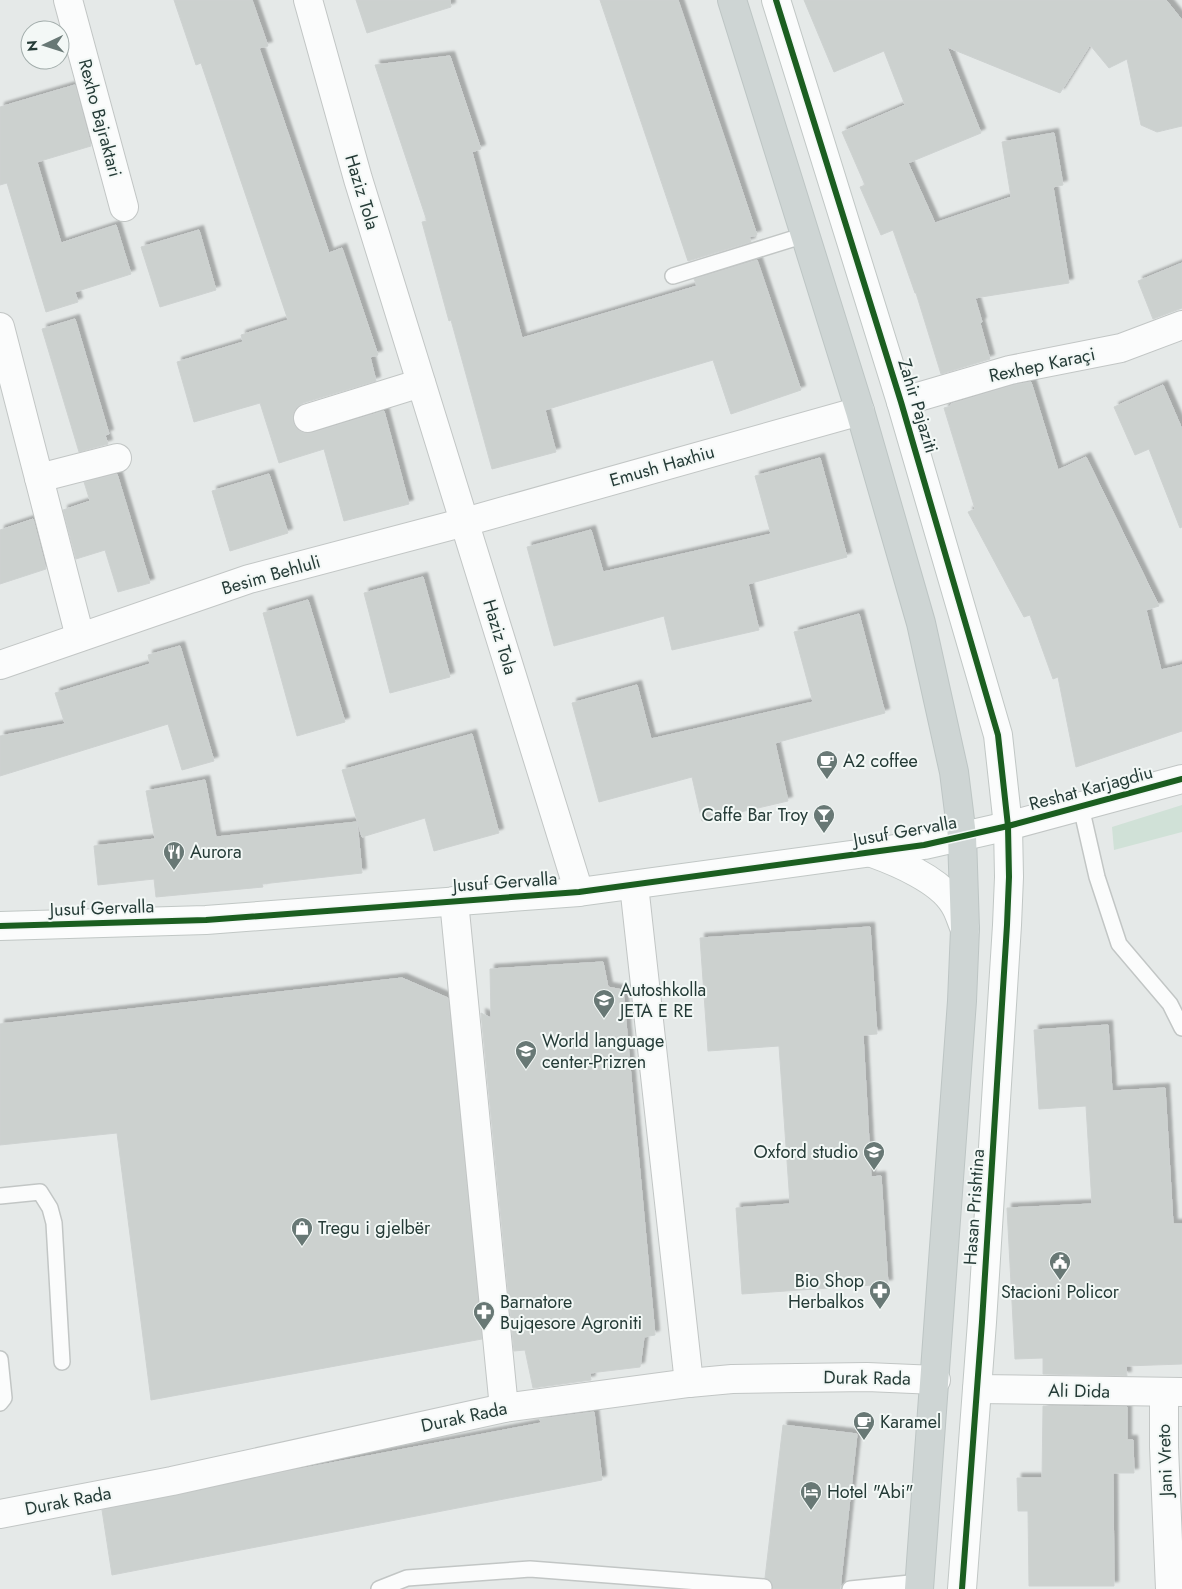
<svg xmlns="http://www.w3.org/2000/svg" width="1182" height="1589" font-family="Jost,sans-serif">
<defs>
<filter id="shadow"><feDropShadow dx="4.5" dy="-4.5" stdDeviation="1" flood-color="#0004"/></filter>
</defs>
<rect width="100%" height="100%" fill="#e5e9e8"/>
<path fill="#d0e1d7" d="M1182,805V832L1114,850L1112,827Z"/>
<g fill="#ccd1cf" stroke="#ced2d1" filter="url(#shadow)">
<path d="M174,0H252L268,46L259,48L329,253L342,248L378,355L370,357L376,381L303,403L296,408L293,415V422L298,430L305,433H312L384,411L409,504L344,521L324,449L279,463L260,403L194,422L177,362L243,342L241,335L288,320L201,63L196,65Z"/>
<path d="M356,0H450L451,7L367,33Z"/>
<path d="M600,0H678L757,235L749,237L751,242L688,261Z"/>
<path d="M804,0H1166L1182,20V126L1157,132L1141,125L1127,59L1109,68L1090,45L1060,93L947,47L981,133L908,163L935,223L1011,197L1002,142L1054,133L1063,185L1053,187L1069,283L975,298L982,322L980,323L990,359L941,374L916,293H915L893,230L881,235L860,187L865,185L842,132L905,105L884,51L834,72Z"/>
<path d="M450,56L481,149L472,152L522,338L697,286L694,279L757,260L801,390L731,414L713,360L545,410L556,452L492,469L451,320L449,321L422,222L427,221L375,65Z"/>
<path d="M75,85L91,146L37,162L61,243L116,225L131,274L75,292L78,302L46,312L7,183L0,185V107Z"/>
<path d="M199,230L216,290L160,307L141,247Z"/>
<path d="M1182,263V308L1153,319L1138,281Z"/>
<path d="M75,319L109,434L105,435L108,444L79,452L42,329Z"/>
<path d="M1031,382L1058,470L1086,457L1159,606L1146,610L1161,670L1182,665V731L1076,767L1058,677L1053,679L1030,615L1024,617L968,512L975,509L944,408L951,406V404L1014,385Z"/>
<path d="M1163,385L1182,429V527L1180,528L1149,449L1135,455L1114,407Z"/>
<path d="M820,458L847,557L748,584L759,630L672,650L664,616L554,646L527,547L591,530L603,572L771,534L755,476Z"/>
<path d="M117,474L150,583L118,592L105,550L76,559L63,510L90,501L84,482Z"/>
<path d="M269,474L288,533L230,551L212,491Z"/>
<path d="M33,519L46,569L0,584V530Z"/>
<path d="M423,577L450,677L390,693L364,593Z"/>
<path d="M308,600L345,722L297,736L263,613Z"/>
<path d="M859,614L885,713L775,743L788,801L702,821L692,777L599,802L572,703L637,685L651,739L813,702L794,632Z"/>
<path d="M180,646L214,761L182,770L168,724L0,776V736L65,724L55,693L150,664L148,655Z"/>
<path d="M472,734L499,833L434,851L425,818L362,837L342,770Z"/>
<path d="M205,780L216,837L357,822L362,873L262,884L263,887L156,897L154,879L98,885L94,846L155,839L146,791Z"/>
<path d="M870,927L877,1034L863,1035L871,1177L881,1176L888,1284L742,1294L736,1208L790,1204L779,1046L708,1051L700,938Z"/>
<path d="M603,962L608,987L623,990L655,1335L644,1337L640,1367L590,1373L591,1380L533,1388L525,1350L514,1351L481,1013L491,1018L490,969Z"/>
<path d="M402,978L448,998L482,1339L151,1400L117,1133L0,1145V1024Z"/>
<path d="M1108,1025L1112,1091L1165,1088L1173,1224H1182V1364L1126,1366L1127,1376L1043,1374V1358L1015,1359L1007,1208L1092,1204L1086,1106L1039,1109L1034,1030Z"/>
<path d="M1043,1406L1127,1407V1440H1133L1134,1473H1113L1114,1586H1029L1028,1511H1018L1017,1478H1042Z"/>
<path d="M594,1412L602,1480L112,1575L102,1510L284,1472L541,1423L540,1419Z"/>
<path d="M783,1425L857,1434L840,1589H773L772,1583L765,1578Z"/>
</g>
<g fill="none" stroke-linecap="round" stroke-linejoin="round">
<g stroke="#c2c6c5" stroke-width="18">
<g id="lane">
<path d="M673,276L805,235"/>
<path d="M1081,807L1097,877L1119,944L1170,1004L1182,1028"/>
<path d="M0,1196L40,1192L50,1208L54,1223L62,1362"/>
<path d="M0,1359L4,1398L0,1403"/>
<path d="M379,1589L407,1578L530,1569L764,1587"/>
<path d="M850,1589L920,1582"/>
</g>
</g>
<g stroke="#c2c6c5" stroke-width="30">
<g id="street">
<path d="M68,0L124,207"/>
<path d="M308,0L358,179L579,892"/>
<path d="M0,327L80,637"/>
<path d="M901,402L1010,370L1121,348L1182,325"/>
<path d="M308,418L421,383"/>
<path d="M39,478L117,458"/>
<path d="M0,665L249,579L465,522L860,411"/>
<path d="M1008,826L1182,779"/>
<path d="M634,885L689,1383"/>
<path d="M454,901L504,1408"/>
<path d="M977,1389L1182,1392"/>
<path d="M1164,1392V1447L1170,1589"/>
<path d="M0,1514L172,1481L504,1408L689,1383L732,1379L867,1377L936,1380"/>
</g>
</g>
<g stroke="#c1c7c5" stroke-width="30">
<g id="secondary">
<path d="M776,0L901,402L998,735L1008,826L1009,877L1007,925L982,1322L962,1589"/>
<path d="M872,853C897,862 940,880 954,904C959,911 961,921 965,929"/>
<path d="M0,926L206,920L579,892L924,845L1008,826"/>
</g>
</g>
<g stroke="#bdc5c4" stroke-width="30">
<path id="primary" d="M732,0L860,411L921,623L954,772L962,836L965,929L962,1001L919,1589"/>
</g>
<use href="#lane" stroke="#fbfcfc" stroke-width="15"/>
<use href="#street" stroke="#fbfcfc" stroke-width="28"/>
<use href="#secondary" stroke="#fbfcfc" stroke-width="28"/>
<use href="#primary" stroke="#ced5d4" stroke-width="28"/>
<g stroke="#f3f8f6" stroke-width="9">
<g id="cycleway">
<path d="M776,0L901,402L998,735L1008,826L1009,877L1007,925L982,1322L962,1589"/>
<path d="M0,926L206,920L579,892L924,845L1008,826L1182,779"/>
</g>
</g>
<use href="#cycleway" stroke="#1b5e20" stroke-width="6"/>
</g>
<defs>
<g id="cafe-pin" transform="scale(1.125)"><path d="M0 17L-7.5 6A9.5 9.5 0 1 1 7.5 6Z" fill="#687875" stroke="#f3f8f6"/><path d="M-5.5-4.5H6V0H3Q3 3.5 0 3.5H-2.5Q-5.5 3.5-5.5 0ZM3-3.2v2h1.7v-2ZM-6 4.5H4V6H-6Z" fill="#fff"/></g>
<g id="bar-pin" transform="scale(1.125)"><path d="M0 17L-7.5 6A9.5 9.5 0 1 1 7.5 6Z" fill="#687875" stroke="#f3f8f6"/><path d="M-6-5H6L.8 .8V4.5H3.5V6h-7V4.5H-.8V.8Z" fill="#fff"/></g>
<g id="restaurant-pin" transform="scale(1.125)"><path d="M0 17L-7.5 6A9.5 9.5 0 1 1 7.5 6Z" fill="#687875" stroke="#f3f8f6"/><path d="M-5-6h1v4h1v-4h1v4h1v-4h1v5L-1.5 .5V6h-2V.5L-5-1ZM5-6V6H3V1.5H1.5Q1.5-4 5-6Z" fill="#fff"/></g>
<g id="school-pin" transform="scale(1.125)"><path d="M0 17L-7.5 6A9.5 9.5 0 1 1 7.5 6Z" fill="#687875" stroke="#f3f8f6"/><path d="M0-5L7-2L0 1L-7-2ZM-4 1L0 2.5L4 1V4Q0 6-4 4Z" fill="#fff"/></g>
<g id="shop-pin" transform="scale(1.125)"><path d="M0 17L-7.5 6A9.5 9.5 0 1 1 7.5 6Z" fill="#687875" stroke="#f3f8f6"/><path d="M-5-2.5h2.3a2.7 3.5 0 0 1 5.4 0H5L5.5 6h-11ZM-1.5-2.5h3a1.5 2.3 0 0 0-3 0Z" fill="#fff"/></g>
<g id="civic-pin" transform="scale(1.125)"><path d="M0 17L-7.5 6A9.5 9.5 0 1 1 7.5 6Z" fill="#687875" stroke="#f3f8f6"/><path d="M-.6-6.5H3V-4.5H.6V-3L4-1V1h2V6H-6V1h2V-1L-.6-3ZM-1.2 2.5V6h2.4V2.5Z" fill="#fff"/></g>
<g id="pharmacy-pin" transform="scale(1.125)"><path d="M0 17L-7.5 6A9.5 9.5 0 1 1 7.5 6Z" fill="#687875" stroke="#f3f8f6"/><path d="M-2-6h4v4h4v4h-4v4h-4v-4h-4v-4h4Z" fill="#fff"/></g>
<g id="hotel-pin" transform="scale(1.125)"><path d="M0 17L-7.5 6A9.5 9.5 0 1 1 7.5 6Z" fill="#687875" stroke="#f3f8f6"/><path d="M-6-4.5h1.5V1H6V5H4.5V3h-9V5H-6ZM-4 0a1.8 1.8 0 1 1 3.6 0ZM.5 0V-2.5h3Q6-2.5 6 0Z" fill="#fff"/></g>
</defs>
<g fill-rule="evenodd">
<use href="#cafe-pin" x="827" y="761"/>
<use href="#bar-pin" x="824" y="815"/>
<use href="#restaurant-pin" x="174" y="852"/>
<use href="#school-pin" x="604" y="1000"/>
<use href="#school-pin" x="526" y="1051"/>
<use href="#school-pin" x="874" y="1152"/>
<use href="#shop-pin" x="302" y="1228"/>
<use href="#civic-pin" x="1060" y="1262"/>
<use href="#pharmacy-pin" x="880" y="1291"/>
<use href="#pharmacy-pin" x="484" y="1312"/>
<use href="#cafe-pin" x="864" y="1422"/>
<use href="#hotel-pin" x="811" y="1492"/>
</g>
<g text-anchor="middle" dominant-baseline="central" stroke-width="4" stroke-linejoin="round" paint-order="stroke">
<g font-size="18" fill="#253b37" stroke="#f3f8f6">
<text transform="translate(100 118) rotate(75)">Rexho Bajraktari</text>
<text transform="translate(362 192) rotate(73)">Haziz Tola</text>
<text transform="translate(1042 365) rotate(-12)">Rexhep Karaçi</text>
<text transform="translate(918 406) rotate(73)">Zahir Pajaziti</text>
<text transform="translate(662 466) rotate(-16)">Emush Haxhiu</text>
<text transform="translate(271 575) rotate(-16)">Besim Behluli</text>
<text transform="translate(500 637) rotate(73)">Haziz Tola</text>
<text transform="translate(1091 788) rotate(-15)">Reshat Karjagdiu</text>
<text transform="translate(905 831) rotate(-10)">Jusuf Gervalla</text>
<text transform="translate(505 882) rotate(-4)">Jusuf Gervalla</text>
<text transform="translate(102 908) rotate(-2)">Jusuf Gervalla</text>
<text transform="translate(974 1207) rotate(-86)">Hasan Prishtina</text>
<text transform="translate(867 1378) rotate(1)">Durak Rada</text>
<text transform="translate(1079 1391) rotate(1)">Ali Dida</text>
<text transform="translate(464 1417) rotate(-12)">Durak Rada</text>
<text transform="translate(1165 1460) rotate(-92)">Jani Vreto</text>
<text transform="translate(68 1501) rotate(-11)">Durak Rada</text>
</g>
<g font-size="18" fill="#253b37" stroke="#f3f8f6" text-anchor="start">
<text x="843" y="761">A2 coffee</text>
<text x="808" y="815" text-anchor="end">Caffe Bar Troy</text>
<text x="190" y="852">Aurora</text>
<text x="620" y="990">Autoshkolla<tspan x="620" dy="21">JETA E RE</tspan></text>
<text x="542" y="1041">World language<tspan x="542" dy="21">center-Prizren</tspan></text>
<text x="858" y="1152" text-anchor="end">Oxford studio</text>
<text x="318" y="1228">Tregu i gjelbër</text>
<text x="864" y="1281" text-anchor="end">Bio Shop<tspan x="864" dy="21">Herbalkos</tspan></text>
<text x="1060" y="1292" text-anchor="middle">Stacioni Policor</text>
<text x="500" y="1302">Barnatore<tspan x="500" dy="21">Bujqesore Agroniti</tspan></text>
<text x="880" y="1422">Karamel</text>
<text x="827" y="1492">Hotel "Abi"</text>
</g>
</g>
<g transform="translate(45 45) rotate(266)"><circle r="24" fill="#f3f8f6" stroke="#a1acaa"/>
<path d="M0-4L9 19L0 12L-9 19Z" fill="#687875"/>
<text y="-8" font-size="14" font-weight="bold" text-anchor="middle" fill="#253b37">N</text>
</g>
</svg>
